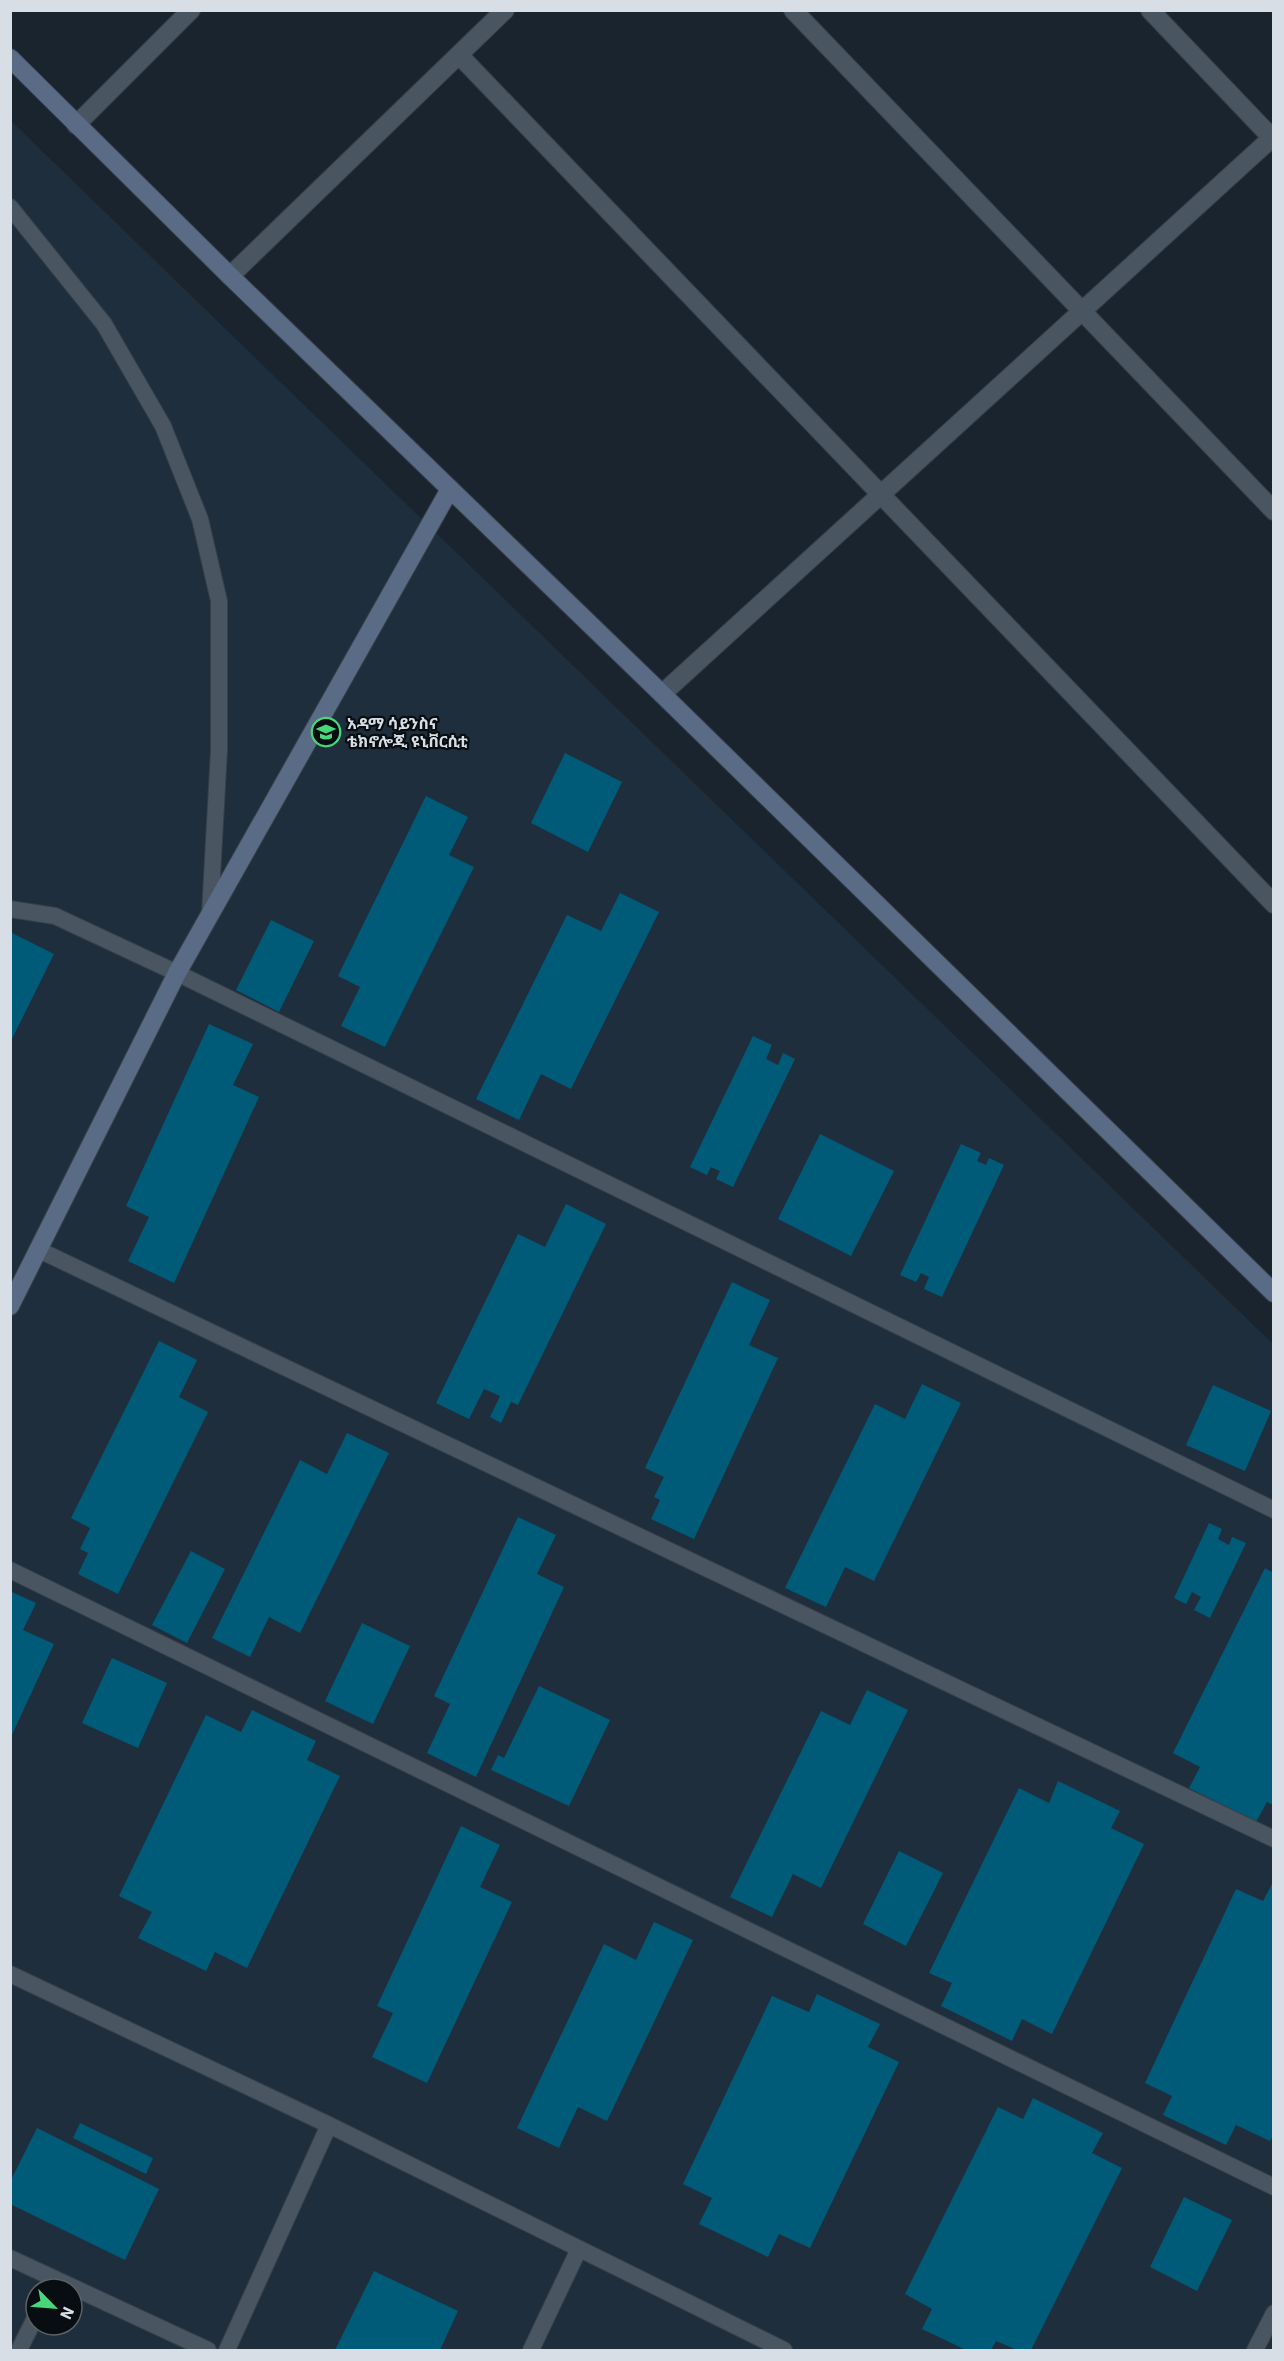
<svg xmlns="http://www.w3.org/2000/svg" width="1284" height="2361" font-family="'IBM Plex Sans','Noto Sans Ethiopic',sans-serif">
<rect width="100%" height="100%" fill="#19242e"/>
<path fill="#1f2e3c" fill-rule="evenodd" d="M10,120L1273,1344V2350H11ZM36,2289H72V2325H36Z"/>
<g fill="#005b78">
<path d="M565,753L622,782L588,852L531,823Z"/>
<path d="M426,796L468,817L449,855L474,867L385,1047L341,1026L360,987L338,976Z"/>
<path d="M620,893L659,912L571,1089L541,1074L519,1120L476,1099L567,915L601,931Z"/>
<path d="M271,920L314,941L279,1012L236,990Z"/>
<path d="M10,932L54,954L10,1043Z"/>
<path d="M209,1024L253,1044L233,1085L259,1097L174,1283L128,1261L149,1217L126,1206Z"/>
<path d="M753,1036L772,1045L766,1059L778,1065L783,1053L795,1059L733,1187L716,1179L720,1171L711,1167L707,1175L690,1167Z"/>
<path d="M820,1134L894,1171L851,1256L778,1219Z"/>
<path d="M961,1144L981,1153L977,1161L986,1165L989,1158L1004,1165L942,1297L924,1289L929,1277L921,1273L916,1282L900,1275Z"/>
<path d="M566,1204L606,1224L518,1405L511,1402L501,1423L490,1417L500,1396L484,1389L469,1419L436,1403L518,1234L545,1247Z"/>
<path d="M732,1282L770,1300L749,1345L778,1358L694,1539L651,1519L660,1500L654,1497L664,1477L645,1468Z"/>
<path d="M159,1341L197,1360L179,1397L208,1412L118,1594L78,1574L88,1553L80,1549L90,1528L71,1518Z"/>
<path d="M922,1384L961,1403L874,1581L845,1567L826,1607L785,1588L875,1404L905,1419Z"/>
<path d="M1213,1385L1271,1411L1245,1471L1186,1445Z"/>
<path d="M347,1433L389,1453L300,1633L269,1617L250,1657L212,1638L300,1460L327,1474Z"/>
<path d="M518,1517L556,1535L537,1574L564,1587L476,1777L427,1753L450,1704L434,1696Z"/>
<path d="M1209,1523L1222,1529L1218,1539L1229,1545L1232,1537L1246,1543L1210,1618L1194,1610L1201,1597L1192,1592L1186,1604L1174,1598Z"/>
<path d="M191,1551L225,1569L187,1643L152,1625Z"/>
<path d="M1265,1568L1274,1573V1805L1267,1802L1256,1822L1189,1788L1200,1767L1173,1753Z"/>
<path d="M10,1591L36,1603L23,1630L54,1644L10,1739Z"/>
<path d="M362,1623L410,1646L373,1724L325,1701Z"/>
<path d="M112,1658L167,1683L138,1748L82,1723Z"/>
<path d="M539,1686L610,1720L569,1806L491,1770L498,1755L504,1758Z"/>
<path d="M867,1690L908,1710L821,1888L793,1874L772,1917L730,1897L821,1711L850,1725Z"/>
<path d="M252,1710L316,1741L307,1760L340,1776L247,1968L215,1952L206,1971L138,1938L152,1912L119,1896L206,1715L241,1732Z"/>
<path d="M1058,1781L1120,1811L1111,1828L1144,1844L1052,2034L1022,2019L1012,2041L941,2006L952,1983L929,1973L1019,1788L1049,1803Z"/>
<path d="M461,1826L500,1845L480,1887L512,1902L427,2083L372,2057L393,2013L377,2006Z"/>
<path d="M899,1851L943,1873L906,1946L863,1924Z"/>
<path d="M1272,1884L1274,2134L1270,2141L1236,2125L1226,2145L1163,2115L1172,2096L1145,2083L1236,1889L1263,1901Z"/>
<path d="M654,1922L693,1940L607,2121L578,2107L559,2148L517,2128L604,1944L636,1960Z"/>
<path d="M817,1994L880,2024L868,2047L899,2062L810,2248L779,2234L768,2257L699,2224L712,2198L683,2184L772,1996L809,2012Z"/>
<path d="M1033,2098L1103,2133L1092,2153L1122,2168L1031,2350H1017L996,2341L991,2350H966L922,2329L932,2309L905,2294L998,2107L1023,2119Z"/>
<path d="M80,2123L153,2158L146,2174L73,2138Z"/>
<path d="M37,2128L159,2189L125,2260L10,2204V2182Z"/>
<path d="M1184,2197L1232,2220L1197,2291L1150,2267Z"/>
<path d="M374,2271L458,2311L440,2350H335Z"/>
</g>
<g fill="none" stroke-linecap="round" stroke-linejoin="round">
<g stroke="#373f48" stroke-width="18">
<g id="lane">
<path d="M10,207L104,324L163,426L200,519L219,601V750L210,913"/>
<path d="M10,909L55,916L177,973L1274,1510"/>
<path d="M39,1250L1274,1839"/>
<path d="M10,1570L1274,2187"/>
<path d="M10,1974L329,2125L784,2350"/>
<path d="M10,2258L208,2350"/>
<path d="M19,2350L36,2316"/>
<path d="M227,2350L329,2125"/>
<path d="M531,2350L579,2249"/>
<path d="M1255,2350L1274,2313"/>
</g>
</g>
<g stroke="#373f48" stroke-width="20">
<g id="street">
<path d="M793,10L1274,511"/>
<path d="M1150,10L1274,140"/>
<path d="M459,55L1274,904"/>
<path d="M76,125L191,10"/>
<path d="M230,276L505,10"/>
<path d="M662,694L1274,136"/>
</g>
</g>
<g stroke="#373f48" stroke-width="20">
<g id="secondary">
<path d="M10,58L230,276L662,694L1274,1293"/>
<path d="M10,1306L177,973L450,489"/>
</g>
</g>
<use href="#lane" stroke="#495560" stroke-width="16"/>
<use href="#street" stroke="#495560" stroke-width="18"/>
<use href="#secondary" stroke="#5a6b86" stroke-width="18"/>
</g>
<defs>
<g id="university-ring" transform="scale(1.5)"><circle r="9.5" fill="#080d11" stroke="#46d77a" stroke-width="1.5"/><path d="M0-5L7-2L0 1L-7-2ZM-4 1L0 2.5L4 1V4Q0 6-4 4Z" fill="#46d77a"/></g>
</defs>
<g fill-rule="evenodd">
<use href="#university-ring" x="326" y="732"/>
</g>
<g text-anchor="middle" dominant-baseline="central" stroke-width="4.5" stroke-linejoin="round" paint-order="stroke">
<g font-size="16" font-weight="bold" fill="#d7dee5" stroke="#080d11" text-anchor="start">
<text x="347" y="723">አዳማ ሳይንስና<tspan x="347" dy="18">ቴክኖሎጂ ዩኒቨርሲቲ</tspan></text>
</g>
</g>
<rect width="1284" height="2361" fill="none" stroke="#d7dee5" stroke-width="24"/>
<g transform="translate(54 2307) rotate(115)"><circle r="28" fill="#080d11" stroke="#5b6166" stroke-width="1.5"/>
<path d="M0-4.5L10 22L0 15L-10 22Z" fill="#46d77a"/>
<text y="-9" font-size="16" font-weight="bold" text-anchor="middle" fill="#d7dee5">N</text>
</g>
</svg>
